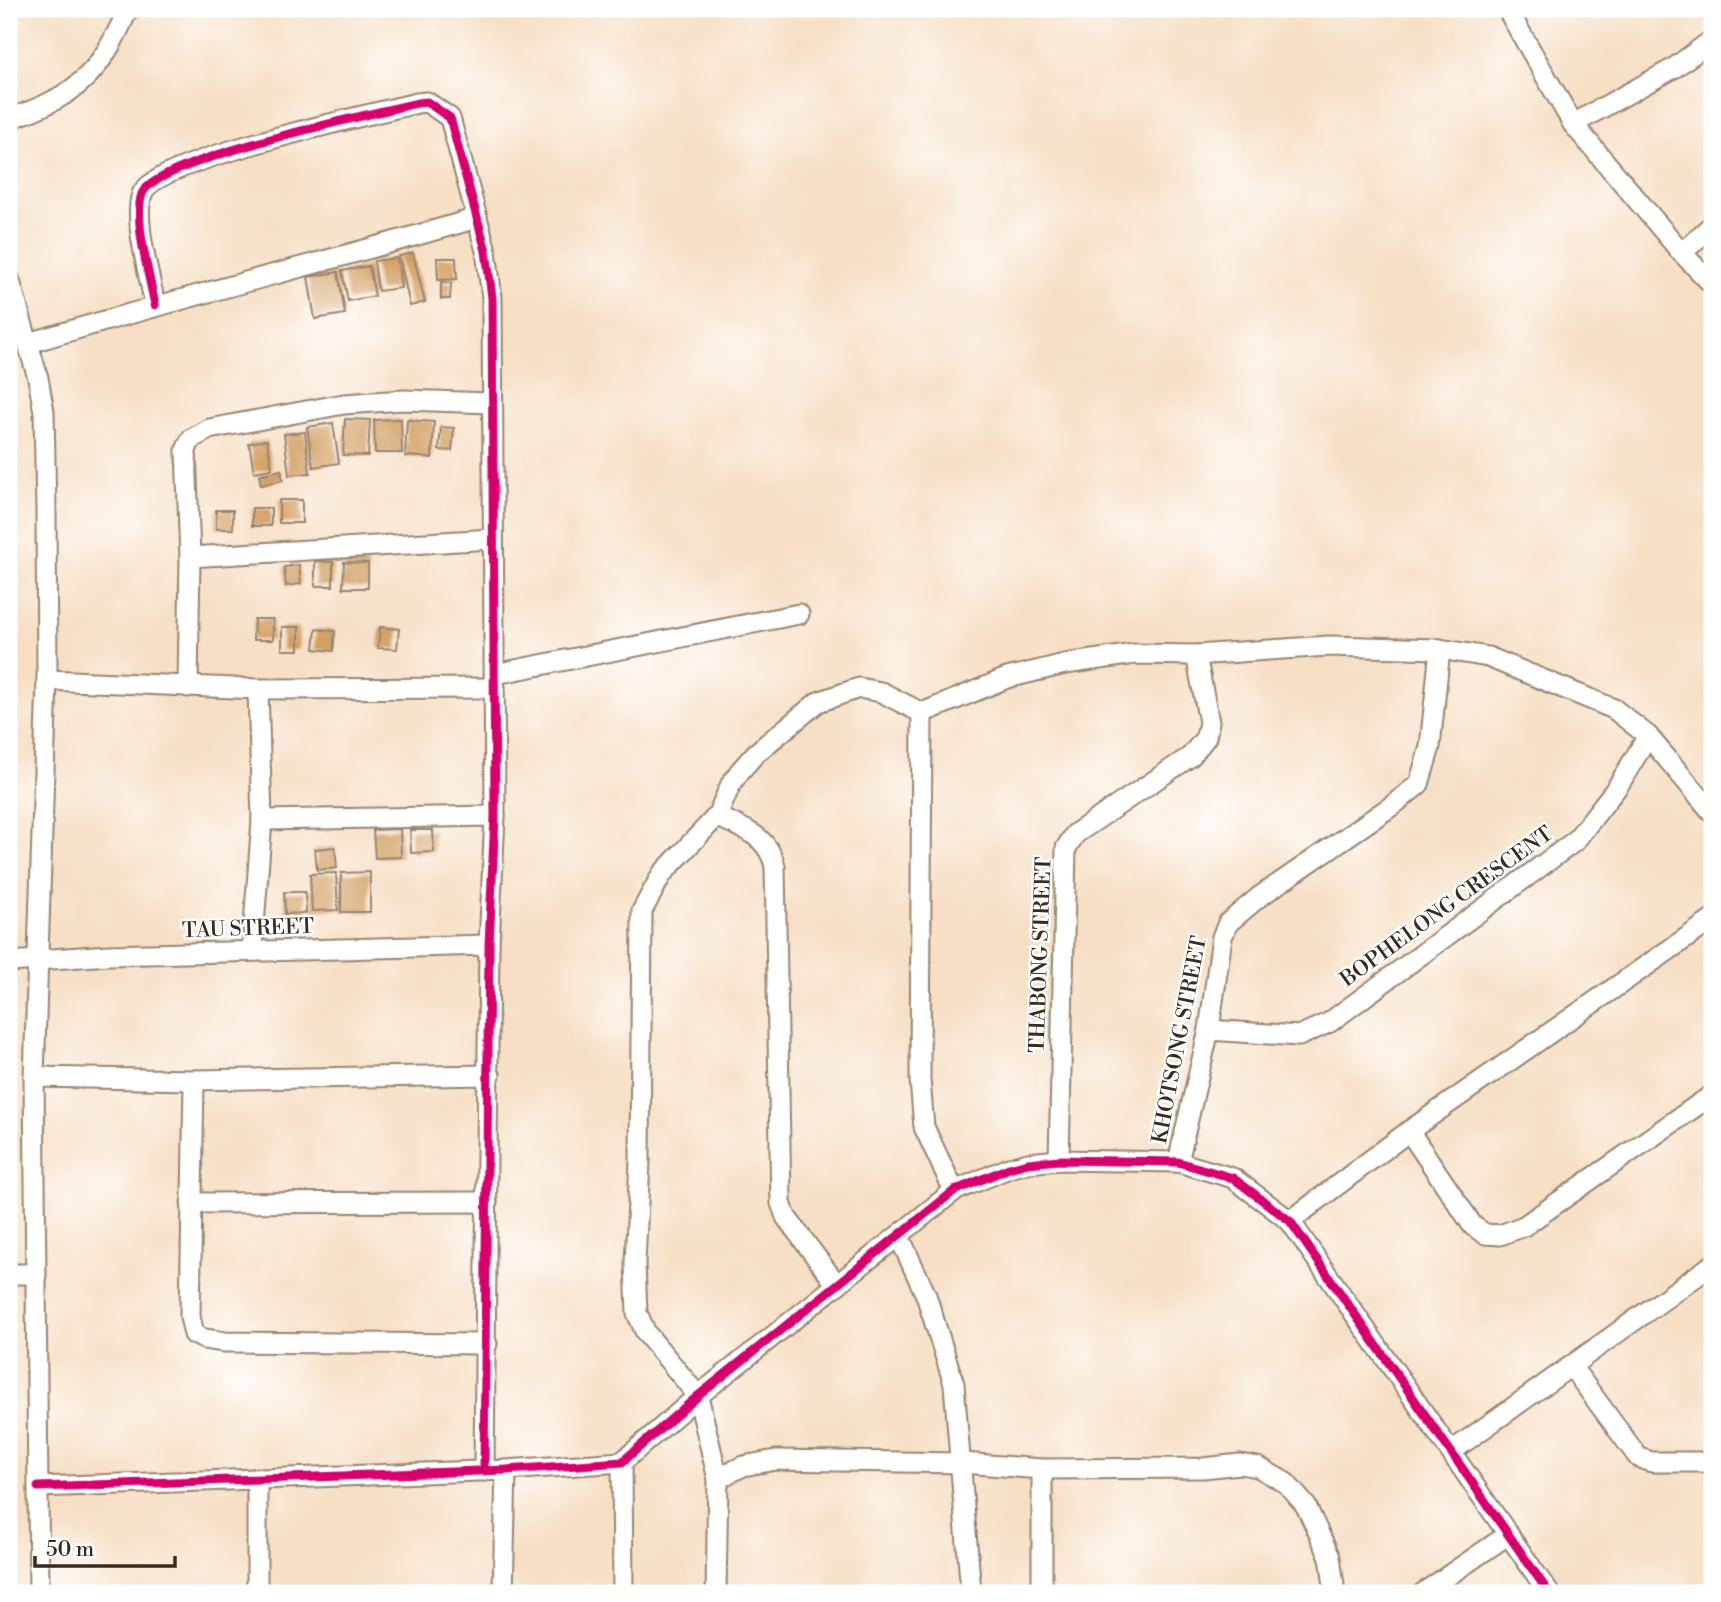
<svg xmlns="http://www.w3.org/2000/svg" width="1721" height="1602" font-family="'Libre Bodoni',serif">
<rect width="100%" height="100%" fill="#fff"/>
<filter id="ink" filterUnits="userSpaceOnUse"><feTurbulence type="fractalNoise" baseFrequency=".0143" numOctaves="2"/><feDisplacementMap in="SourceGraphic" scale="14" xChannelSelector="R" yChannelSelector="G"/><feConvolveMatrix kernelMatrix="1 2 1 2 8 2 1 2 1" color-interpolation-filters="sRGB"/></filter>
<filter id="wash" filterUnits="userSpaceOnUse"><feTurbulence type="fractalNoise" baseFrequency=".00686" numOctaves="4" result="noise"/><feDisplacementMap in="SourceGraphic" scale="28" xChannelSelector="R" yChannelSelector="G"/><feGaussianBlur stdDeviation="1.57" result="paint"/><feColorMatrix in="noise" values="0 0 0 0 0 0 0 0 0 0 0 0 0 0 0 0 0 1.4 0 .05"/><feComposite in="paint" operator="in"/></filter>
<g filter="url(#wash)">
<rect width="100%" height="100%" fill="#f6dfc5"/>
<g id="blocks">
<g fill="#d29e61">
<path d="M413,253L425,302L410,306L399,256Z"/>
<path d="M397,258L401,288L378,291L374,261Z"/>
<path d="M437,258H456L457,279L438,280Z"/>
<path d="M369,266L375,296L348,301L342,271Z"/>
<path d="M338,272L345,314L315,319L308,277Z"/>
<path d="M441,282L451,283L450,299H441Z"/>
<path d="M345,419L370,420L368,456L343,455Z"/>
<path d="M401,419L402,453H375L374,420Z"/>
<path d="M407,420L434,422L432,458L405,456Z"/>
<path d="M333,423L339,463L313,467L307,427Z"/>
<path d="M441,427L454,428L452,451L439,450Z"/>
<path d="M305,432L310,473L289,475L284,434Z"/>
<path d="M267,440L272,469L254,472L249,443Z"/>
<path d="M281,470L283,480L261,485L259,475Z"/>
<rect x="279" y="500" width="23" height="23"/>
<rect x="252" y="508" width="19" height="18"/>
<rect x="216" y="510" width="17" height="19"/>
<path d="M315,561L333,562V586H315Z"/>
<path d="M344,562L368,563V588H343Z"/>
<path d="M299,565L301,584L286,586L284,567Z"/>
<path d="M254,619H273V640H253Z"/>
<rect x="282" y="627" width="17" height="23"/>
<path d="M380,627L399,629L397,649L378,648Z"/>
<path d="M316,629L335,631L333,651L314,649Z"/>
<path d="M400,829L401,857L375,858L373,830Z"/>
<path d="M410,830H433L434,852L411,853Z"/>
<path d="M335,847L337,868L317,870L315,849Z"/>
<path d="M370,872V912H341V873Z"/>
<path d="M336,873L338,910L312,911L310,874Z"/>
<path d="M284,892H305L306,913L285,914Z"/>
</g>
</g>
</g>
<g filter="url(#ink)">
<use href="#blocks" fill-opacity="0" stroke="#988472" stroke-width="2"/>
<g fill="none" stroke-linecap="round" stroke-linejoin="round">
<g stroke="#988472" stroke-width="23">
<g id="minor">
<path d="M1507,9L1573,124L1682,253L1712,284"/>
<path d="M9,119C77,96 100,74 128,9"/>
<path d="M1573,124L1674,68L1712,40"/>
<path d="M1682,253L1712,225"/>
<path d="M9,278L38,378L44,412L46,511L47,680L34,1077L39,1593"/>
<path d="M155,305C150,278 133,219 142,194C155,160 373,114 417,103L427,102L450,118L486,251L492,298L495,816L489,945L484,1471"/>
<path d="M29,343C177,298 328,262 477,218"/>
<path d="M190,557L492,539"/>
<path d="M495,674L799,614"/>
<path d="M47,680L258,689L495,688"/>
<path d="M188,687L190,557L186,450L191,439L209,429L344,404L403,400L491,403"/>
<path d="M922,713L1007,678L1065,664L1135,654L1196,655L1328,646L1440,649L1488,657L1614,709L1648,736L1712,812"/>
<path d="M922,713L920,1080L924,1127L954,1191"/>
<path d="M717,816C744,830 767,834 775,866L781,1203L786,1217L837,1285"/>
<path d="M262,820L495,816"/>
<path d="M252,951L262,820L258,689"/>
<path d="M9,962L109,955L489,945"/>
<path d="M1209,1030L1299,1036L1330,1022L1575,841L1618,786L1648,736"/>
<path d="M34,1077L194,1080L490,1075"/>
<path d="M194,1080L190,1317L194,1334L204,1339L225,1342L487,1344"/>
<path d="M1409,1131L1473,1226L1485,1234L1500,1235L1524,1226L1712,1095"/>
<path d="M1059,1160L1066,848L1075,834L1191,756L1206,737L1209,722L1196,655"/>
<path d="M1178,1162L1209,1030L1222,937L1228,923L1259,897L1393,805L1419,784L1430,747L1440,649"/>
<path d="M191,1203L487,1202"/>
<path d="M1290,1221L1409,1131L1712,920"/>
<path d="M899,1236L926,1295L954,1384L971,1593"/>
<path d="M9,1274H34"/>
<path d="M1571,1366L1638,1457L1651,1462H1712"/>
<path d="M1452,1451L1712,1265"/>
<path d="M622,1462L623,1593"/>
<path d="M1042,1469V1593"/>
<path d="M718,1479L743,1466L776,1460L962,1463L1042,1469L1203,1468L1240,1464L1258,1467L1286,1483L1306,1506L1330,1557L1335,1593"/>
<path d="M38,1487L506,1470L622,1462L698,1396L954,1191L1009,1168L1028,1163L1059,1160L1178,1162L1233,1178L1290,1221L1549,1593"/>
<path d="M257,1593V1478"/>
<path d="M503,1593L506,1470"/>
<path d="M716,1593L718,1479L698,1396L646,1333L637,1313L635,1263L640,1161L642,911L662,874L717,816L731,784L740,771L756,753L818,702L859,688L881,692L922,713"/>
<path d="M1423,1593L1509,1534"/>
</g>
</g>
<use href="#minor" stroke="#fff" stroke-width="19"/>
<g stroke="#fff" stroke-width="13">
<g id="cycleway">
<path d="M155,305C150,278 133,219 142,194C155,160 373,114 417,103L427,102L450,118L486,251L492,298L495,816L489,945L484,1471"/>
<path d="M38,1487L506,1470L622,1462L698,1396L954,1191L1009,1168L1028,1163L1059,1160L1178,1162L1233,1178L1290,1221L1549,1593"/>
</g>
</g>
<use href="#cycleway" stroke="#d6006c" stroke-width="9"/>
</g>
</g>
<g text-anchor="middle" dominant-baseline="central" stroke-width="5" stroke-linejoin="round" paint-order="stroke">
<g font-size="21" fill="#3b2a1e" stroke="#fff">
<text transform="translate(1447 907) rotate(-36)">BOPHELONG CRESCENT</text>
<text transform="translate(248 929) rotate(-2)">TAU STREET</text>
<text transform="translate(1041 955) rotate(-88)">THABONG STREET</text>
<text transform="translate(1180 1040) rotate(-79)">KHOTSONG STREET</text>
</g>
</g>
<rect width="1721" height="1602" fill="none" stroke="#fff" stroke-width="35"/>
<path d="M35 1556v10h140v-10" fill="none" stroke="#3b2a1e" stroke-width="3.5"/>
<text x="46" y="1556" font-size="21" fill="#3b2a1e" stroke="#ffffff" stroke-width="5" paint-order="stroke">50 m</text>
</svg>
